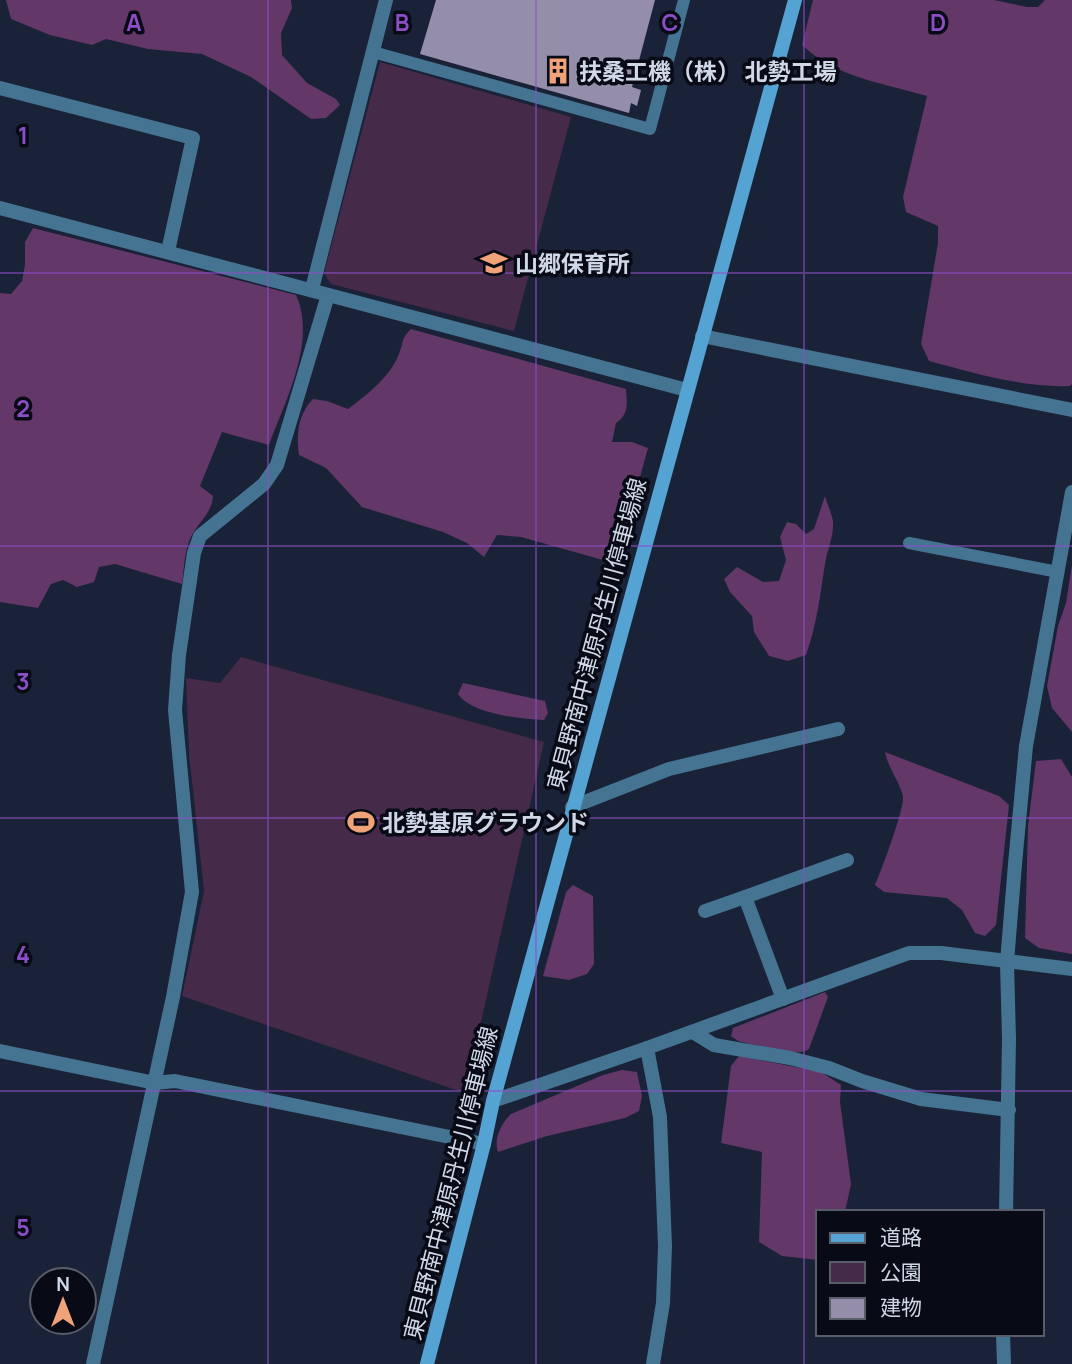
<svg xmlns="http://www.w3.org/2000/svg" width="1072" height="1364" font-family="Manrope,'Noto Sans JP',sans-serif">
<rect width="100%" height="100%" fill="#192237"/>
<g fill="#462a4a">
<path d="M380,62L571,117L514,331L331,284L324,273Z"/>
<path d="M241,657L544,742L465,1093L182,996L204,891L189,754L186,678L220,683Z"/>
</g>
<g fill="#633768">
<path d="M6,0H291L292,8L281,33L282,55L307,83L336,99L340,105L326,118L311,119L251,77L202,54L148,49L106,39L92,45L50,35L11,19Z"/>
<path d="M813,0H994L1027,7H1038L1045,0H1072V384L1070,386C1023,388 974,373 929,361L921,344L938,243V226L906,212L903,197L927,96C883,83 837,78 802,45Z"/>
<path d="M33,228L296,295C317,342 285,401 269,445L222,432L200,486L213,496C212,514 197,523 190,539C184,553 184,570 182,584L115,564L99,567L94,582L77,587L63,580L51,584L38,608L0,602V293L11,294L22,281L25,265V242Z"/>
<path d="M411,329L626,389C627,403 629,415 616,423L612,442H632L648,448L618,558L603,560L521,537L497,535L484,557L467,543L443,532L362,507L326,468L299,455C296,435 298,414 313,399L327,401L348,409C368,394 390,377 399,354C404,342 400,340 411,329Z"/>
<path d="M825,496C827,504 832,513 833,522C834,537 827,550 825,564C820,596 817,624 806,655L788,661L769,656L754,632L752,616L730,592L724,579L737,567L763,582L779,581L786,560L780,537L787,522L796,524L806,534L814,529Z"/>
<path d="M1072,565V732L1052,708L1047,686L1058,626L1066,603Z"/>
<path d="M463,683L545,701L548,713L544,720C521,719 471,714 458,694Z"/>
<path d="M885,752L999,796L1009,805L996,925L985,936L975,933L962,910L947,898L884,892L875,885C881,871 904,810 903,797C901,784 888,768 885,752Z"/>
<path d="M1061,759L1072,777V954L1039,948L1025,938L1028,826L1036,761Z"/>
<path d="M573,885L593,896L594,964L587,974L569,980L543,976L566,892Z"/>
<path d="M825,992L828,997L809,1049C796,1059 754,1044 738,1041L731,1036L733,1028Z"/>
<path d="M739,1056L821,1072L841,1085L840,1102L851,1184L845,1212H818V1260L782,1256L759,1242L762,1152L721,1143L731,1066Z"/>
<path d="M622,1070L637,1072L642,1096L639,1111L625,1118L547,1136L498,1152C493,1138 502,1123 511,1114L603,1075Z"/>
</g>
<path fill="#948eab" d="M436,0H655L632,87L641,90L637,106L631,103L629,113L420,54Z"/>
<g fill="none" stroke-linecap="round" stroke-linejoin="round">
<g stroke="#457492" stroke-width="12">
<path d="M373,52L650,129L684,0"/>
<path d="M909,543L1058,572"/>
</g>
<g stroke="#457492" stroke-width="14">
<path d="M0,88L193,138L168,251"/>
<path d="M0,208L687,390"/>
<path d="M312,289L386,0"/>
<path d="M702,336L1072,410"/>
<path d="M572,807L669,769L838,729"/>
<path d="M705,911L745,897"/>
<path d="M783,999L745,897L847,860"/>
<path d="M693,1032L714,1045L790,1058L829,1068L862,1081L921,1099L1009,1110"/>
<path d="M647,1048L660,1117L665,1246L663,1303L653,1364"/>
<path d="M0,1051L155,1083L175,1081L484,1144"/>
<path d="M493,1101L647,1048L909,953H941L1072,969"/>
<path d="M1006,1212L1009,1039L1007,962L1015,864L1026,746L1072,492"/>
<path d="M1003,1334L1004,1364"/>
<path d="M93,1364L173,997L192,892L175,710L179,655L194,553L200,536L264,484L277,465L328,295"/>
</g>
<path stroke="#54a3d2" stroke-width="14" d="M427,1364L484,1144L493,1101L795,0"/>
</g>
<path fill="none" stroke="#8c4ec7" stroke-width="2" stroke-opacity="0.55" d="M268,0V1364M536,0V1364M804,0V1364M0,273H1072M0,546H1072M0,818H1072M0,1091H1072"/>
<defs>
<g id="building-bare" transform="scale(2.1)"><path d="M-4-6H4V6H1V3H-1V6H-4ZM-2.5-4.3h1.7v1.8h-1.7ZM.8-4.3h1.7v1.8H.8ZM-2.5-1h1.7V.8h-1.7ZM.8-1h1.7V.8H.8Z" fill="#f0a279" stroke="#080b15" stroke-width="2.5" paint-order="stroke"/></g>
<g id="school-bare" transform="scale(2.1)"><path d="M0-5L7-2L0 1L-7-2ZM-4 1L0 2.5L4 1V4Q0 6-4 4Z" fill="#f0a279" stroke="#080b15" stroke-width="2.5" paint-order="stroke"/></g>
<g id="stadium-bare" transform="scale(2.1)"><path d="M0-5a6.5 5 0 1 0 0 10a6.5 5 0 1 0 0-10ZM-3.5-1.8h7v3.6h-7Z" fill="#f0a279" stroke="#080b15" stroke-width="2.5" paint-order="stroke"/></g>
</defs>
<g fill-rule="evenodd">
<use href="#building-bare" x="558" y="71"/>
<use href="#school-bare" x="494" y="263"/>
<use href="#stadium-bare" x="361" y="822"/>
</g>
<g text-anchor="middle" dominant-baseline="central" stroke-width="7" stroke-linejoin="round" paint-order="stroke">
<g font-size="23" font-weight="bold" fill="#d0d7e6" stroke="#080b15" text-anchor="start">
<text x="579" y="71">扶桑工機（株） 北勢工場</text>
<text x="515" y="263">山郷保育所</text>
<text x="382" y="822">北勢基原グラウンド</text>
</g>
<g font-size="23" fill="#d0d7e6" stroke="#080b15">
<text transform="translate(596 634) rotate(-75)">東貝野南中津原丹生川停車場線</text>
<text transform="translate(450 1183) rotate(-76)">東貝野南中津原丹生川停車場線</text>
</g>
</g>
<g font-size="23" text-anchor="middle" font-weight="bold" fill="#8c4ec7" stroke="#080b15" stroke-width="7" stroke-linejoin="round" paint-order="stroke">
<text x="134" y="31">A</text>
<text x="402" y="31">B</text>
<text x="670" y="31">C</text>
<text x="938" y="31">D</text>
<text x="23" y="144">1</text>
<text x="23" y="417">2</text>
<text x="23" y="690">3</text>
<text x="23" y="963">4</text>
<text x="23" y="1236">5</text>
</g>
<rect x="816" y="1210" width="228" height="126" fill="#080b15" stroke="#585d69" stroke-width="2"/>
<rect x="830" y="1233" width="35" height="10" fill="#54a3d2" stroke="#585d69" stroke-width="2"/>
<text x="880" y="1245" font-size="21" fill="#d0d7e6">道路</text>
<rect x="830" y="1262" width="35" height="21" fill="#462a4a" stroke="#585d69" stroke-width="2"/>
<text x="880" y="1280" font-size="21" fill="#d0d7e6">公園</text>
<rect x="830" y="1298" width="35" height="21" fill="#948eab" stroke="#585d69" stroke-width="2"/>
<text x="880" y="1315" font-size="21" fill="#d0d7e6">建物</text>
<g transform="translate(63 1301)"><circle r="33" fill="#080b15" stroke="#585d69" stroke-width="2"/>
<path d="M0-5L12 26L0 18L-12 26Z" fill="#f0a279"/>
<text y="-10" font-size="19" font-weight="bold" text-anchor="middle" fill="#d0d7e6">N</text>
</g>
</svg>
